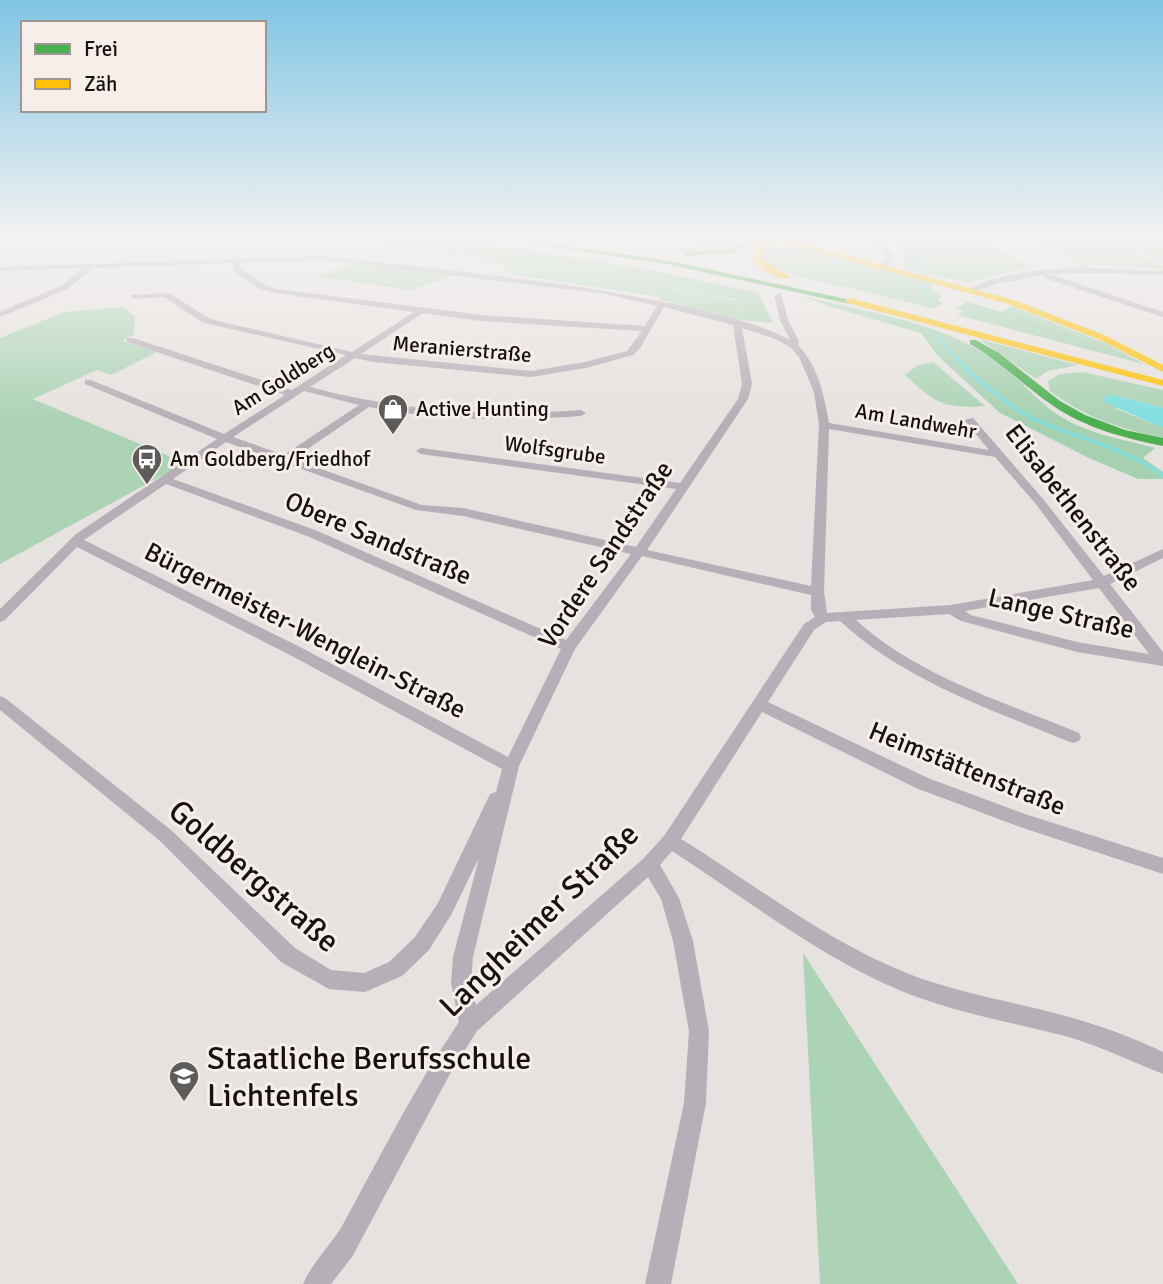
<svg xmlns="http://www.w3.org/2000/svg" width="1163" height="1284" font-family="Signika,sans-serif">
<rect width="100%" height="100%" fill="#e6e2df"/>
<g fill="#acd3b5">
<path d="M679,239H689L661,249L746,239C726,259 682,253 657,249Z"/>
<path d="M916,239H986L1029,267L967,282L926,274Z"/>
<path d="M1033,239H1117L1118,245L1109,248H1089L1155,259L1163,266V270L1127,266L1091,265L1086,269Z"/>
<path d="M781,244L908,274L906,287L899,286L903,301L790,274L760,261L761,249L769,245Z"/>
<path d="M358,263L455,275L410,290L314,276Z"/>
<path d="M499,264L523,272L563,278L598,275L735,300L741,320L661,300V297L510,274Z"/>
<path d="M1011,306L1105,343L1146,365L1113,356L1114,352L1080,336L1006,310Z"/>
<path d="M123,307L135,316L134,334L122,341L157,352L111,375L97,370L33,399L185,463L0,564V338L64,312Z"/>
<path d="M979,339L1078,365L1048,371L1036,379Z"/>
<path d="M933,362L985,406C944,409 935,403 905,375L918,365Z"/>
<path d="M1083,372L1163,390V408L1114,395L1117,409L1163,428V438C1121,429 1084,417 1050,391L1048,381L1060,374Z"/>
<path d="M803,953L1018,1284H820Z"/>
</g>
<g fill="#a6d1b1">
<path d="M281,239C319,239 356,238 394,239C517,243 639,266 758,293L773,323L741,320L735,299L598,275L563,278L523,272L472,256L348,241Z"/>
<path d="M899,239H916L926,274L905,268Z"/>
<path d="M1117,239H1163V258L1075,247L1109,248L1118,245Z"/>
<path d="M908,275L931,281L933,292L941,296L938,300L942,303L934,309L903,301L899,285L906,286Z"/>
<path d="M799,295C860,311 931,320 986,354C1011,369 1028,392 1051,410C1079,432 1121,439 1155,448L1143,458L1163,472V479H1138L1089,458L1000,413L937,355L921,333L828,306Z"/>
<path d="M967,302L1001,312L1006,310L1080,336L1115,352L1113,356L957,315L963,311L956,309Z"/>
</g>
<path fill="#82dedf" d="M1114,395L1163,408V428L1104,402L1105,396Z"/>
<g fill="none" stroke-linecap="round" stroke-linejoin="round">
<g stroke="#82dedf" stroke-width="2.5">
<path d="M911,239L930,305"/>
<path d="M936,335L955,357"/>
</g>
<path stroke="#82dedf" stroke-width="3.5" d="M953,355C973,377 1007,406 1034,419C1077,439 1126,447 1163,476"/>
<g fill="#b6afb8" fill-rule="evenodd">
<path d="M869,239H876L894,254L888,268L881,266L886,254Z"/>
<path d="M325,256C441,270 561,280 674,304C713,313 754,321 790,340L780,320L774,295L781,293L788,320L799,341L798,345C818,366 824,394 829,423L989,450L964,420L973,418L1043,499L1104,576L1163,549V558L1110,584L1163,652V666L1077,652L961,621L949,614L856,620C919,677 1002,701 1079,733L1081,737L1079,741L1073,743L1067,741C988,708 905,681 840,621L826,622L814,630L768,702L928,778L1025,814L1163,858V874L1023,828L916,788L762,712L681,839C756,885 827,942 909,974C961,994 1015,1002 1069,1017C1101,1026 1132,1037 1163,1052V1074C1131,1061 1102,1047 1069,1037C1012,1022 954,1013 899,990C817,955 746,899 672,851L660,865L679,898L693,941L709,1031L706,1103L671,1284H645L684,1103L689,1031L673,941L661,899L648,877L477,1031L451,1072L352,1257L331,1284H303C312,1263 330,1246 342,1226C380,1157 415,1086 459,1022L451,983L453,957L479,858L451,915L429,950L402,976L365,992L329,989L281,962L159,840L0,710V696L5,698L171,830L295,948L331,970L364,973L389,962L415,937L438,903L490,794L496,792L502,769L290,655L77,547L5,620L0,622V609L76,534L217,439L85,384V380H91L224,434L285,395L127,342V338H133L292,390L346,355L204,323L164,297L135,299L131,297L132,295L169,293L210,319L352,352L414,312L274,293L258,288L234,272L233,263L93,268L68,289L0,317V312L62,285L83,268L0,271V267ZM325,260L606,294L657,306L645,326L481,315L278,289L264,284L241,269L240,263ZM664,307L733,325L742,384L738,399L680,483L421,448L416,451L421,454L676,489L636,547L463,508L422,505L293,459L369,407C440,421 510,421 581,416L586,413L581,410C488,417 400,411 310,387L355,358L373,362L531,377L586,368L633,355L640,348ZM423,313L481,321L642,331L627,351L585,362L531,371L361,354ZM742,328L773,338L790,347L799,357L814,392L819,425L811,586L647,550L748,399L752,384ZM304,391L359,405L284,455L233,437ZM829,429L995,457L1035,503L1093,580L951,605L827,613L824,592ZM226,442L416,510L463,516L631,554L566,640L315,530L173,479ZM166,484L307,536L561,649L508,757L300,647L84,540ZM642,556L811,595V610L815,617L804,624L664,836L643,859L476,1005L471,983L473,957L519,766L575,649ZM1099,588L1149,654L1077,642L971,615L965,611Z"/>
<path d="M1091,268L1163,271V275L1091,273L1050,274L1163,312V317L1044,278V275L997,284L972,292L968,290C999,270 1054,269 1091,268Z"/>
</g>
<g fill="#4caf50" fill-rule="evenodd">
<path d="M500,239H519L671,261L855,301L850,304L671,265Z"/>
<path d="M754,239H764L732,253L687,256L683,254L687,252L731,249Z"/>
<path d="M970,340H976L999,353L1060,401L1085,415L1125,430L1163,438V446C1124,438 1085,428 1052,405C1024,386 1000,361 970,344Z"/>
</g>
<g fill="#ffc107" fill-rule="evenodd">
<path d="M774,239H787L1014,300L1104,335L1163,365V372L1098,339L1008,304L780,242L763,249L759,258L791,277C779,283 760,268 751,259L757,246Z"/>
<path d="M850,298L1163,380V386L847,303L845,301Z"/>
</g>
</g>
<linearGradient id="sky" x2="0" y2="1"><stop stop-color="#7fc5e4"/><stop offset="0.57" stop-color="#f4f2f1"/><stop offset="1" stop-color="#f4f2f1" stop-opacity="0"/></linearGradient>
<rect width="1163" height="419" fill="url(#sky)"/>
<defs>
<g id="shop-pin" transform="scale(1.575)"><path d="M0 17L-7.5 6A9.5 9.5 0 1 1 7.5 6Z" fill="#5e5b59" stroke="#f7eee9"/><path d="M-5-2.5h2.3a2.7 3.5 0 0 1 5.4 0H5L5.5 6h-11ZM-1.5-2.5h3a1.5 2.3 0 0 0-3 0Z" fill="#fff"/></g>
<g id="bus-pin" transform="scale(1.575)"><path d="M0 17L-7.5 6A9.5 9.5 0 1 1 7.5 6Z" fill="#5e5b59" stroke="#f7eee9"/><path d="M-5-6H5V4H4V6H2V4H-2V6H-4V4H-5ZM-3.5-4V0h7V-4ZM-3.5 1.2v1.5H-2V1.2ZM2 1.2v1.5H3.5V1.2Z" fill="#fff"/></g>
<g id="school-pin" transform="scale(1.575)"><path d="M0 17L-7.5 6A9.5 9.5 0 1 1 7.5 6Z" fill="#5e5b59" stroke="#f7eee9"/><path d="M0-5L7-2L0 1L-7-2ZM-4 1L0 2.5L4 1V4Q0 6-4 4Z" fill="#fff"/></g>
</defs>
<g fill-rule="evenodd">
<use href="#shop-pin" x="393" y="409"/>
<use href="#bus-pin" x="147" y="459"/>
<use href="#school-pin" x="184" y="1076"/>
</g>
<g text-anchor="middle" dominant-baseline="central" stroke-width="6" stroke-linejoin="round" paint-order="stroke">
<g font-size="21" fill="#151211" stroke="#f7eee9">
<text transform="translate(462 349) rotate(5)">Meranierstraße</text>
<text transform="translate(283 379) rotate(-32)">Am Goldberg</text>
<text transform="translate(916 421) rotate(10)">Am Landwehr</text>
<text transform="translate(555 450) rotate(8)">Wolfsgrube</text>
</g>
<g font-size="21" fill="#151211" stroke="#f7eee9" text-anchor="start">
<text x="416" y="409">Active Hunting</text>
<text x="170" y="459">Am Goldberg/Friedhof</text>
</g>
<g font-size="26" fill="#151211" stroke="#f7eee9">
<text transform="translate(1073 508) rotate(52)">Elisabethenstraße</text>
<text transform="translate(378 539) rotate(23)">Obere Sandstraße</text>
<text transform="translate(606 555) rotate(-56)">Vordere Sandstraße</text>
<text transform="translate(1061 614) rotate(13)">Lange Straße</text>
<text transform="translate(305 631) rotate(27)">Bürgermeister-Wenglein-Straße</text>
<text transform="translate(967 769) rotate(22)">Heimstättenstraße</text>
</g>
<g font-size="32" fill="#151211" stroke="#f7eee9">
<text transform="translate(254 876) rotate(41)">Goldbergstraße</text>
<text transform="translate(539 920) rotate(-44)">Langheimer Straße</text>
</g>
<g font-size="32" fill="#151211" stroke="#f7eee9" text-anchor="start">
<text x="207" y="1058">Staatliche Berufsschule<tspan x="207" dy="37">Lichtenfels</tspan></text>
</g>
</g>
<rect x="21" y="21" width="245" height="91" fill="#f7eee9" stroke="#9d9693" stroke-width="2"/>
<rect x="35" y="44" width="35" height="10" fill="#4caf50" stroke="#9d9693" stroke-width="2"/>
<text x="84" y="56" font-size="21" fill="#151211">Frei</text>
<rect x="35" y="79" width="35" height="10" fill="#ffc107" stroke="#9d9693" stroke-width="2"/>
<text x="84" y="91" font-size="21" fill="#151211">Zäh</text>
</svg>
